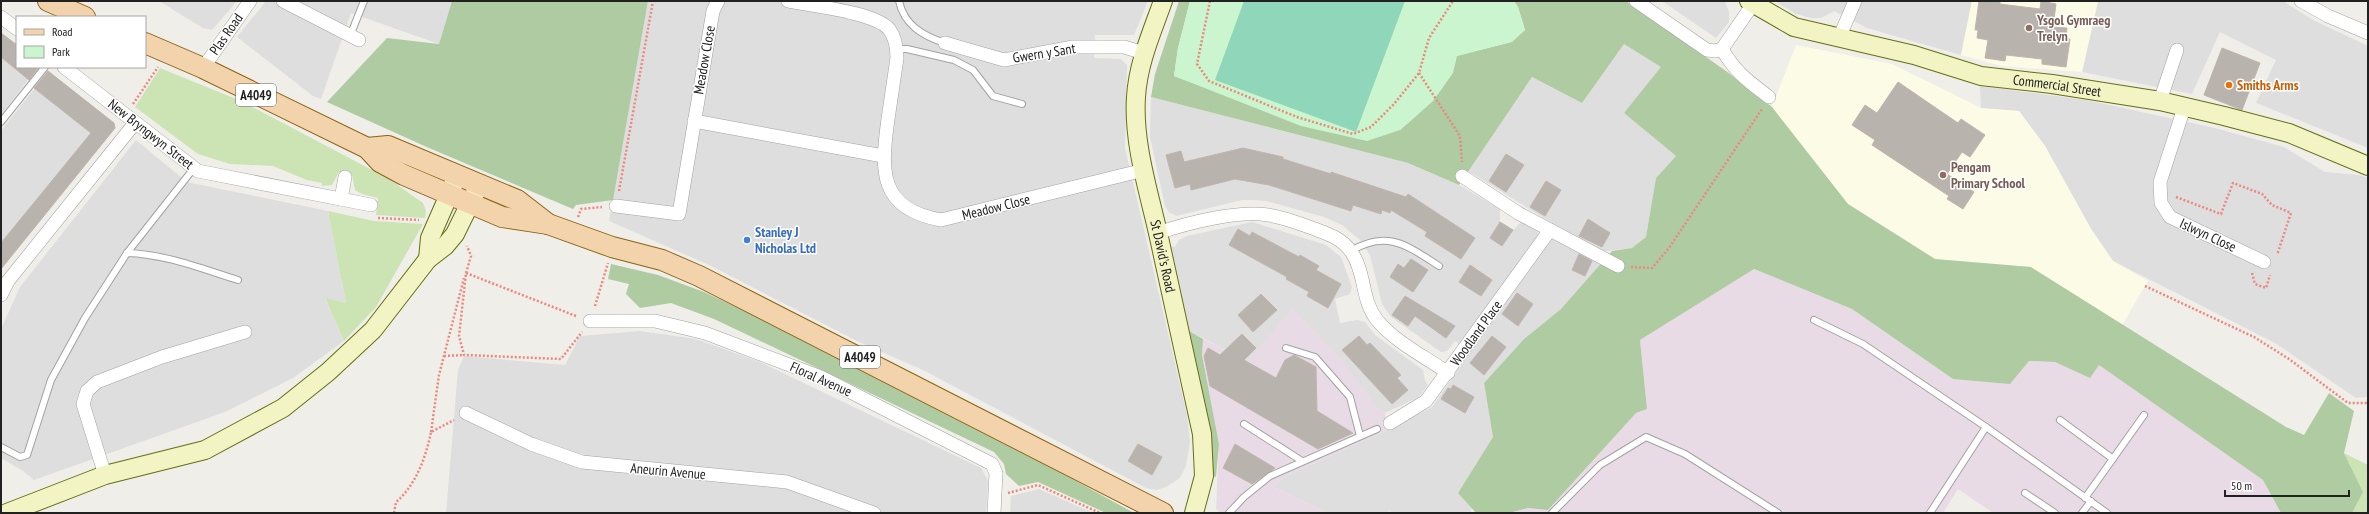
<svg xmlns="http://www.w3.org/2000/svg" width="2369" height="514" font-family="'PT Sans Narrow',sans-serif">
<rect width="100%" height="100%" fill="#f0eee9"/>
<g fill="#dfdede">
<path d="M159,1H237L212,30L203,28Z"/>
<path d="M266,1H452L439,44L351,13L321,99L313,96L237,37Z"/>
<path d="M648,1H1148L1134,35H1095L1094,58L1121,59L1127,65L1125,148L1187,415L1190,442L1186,466L1180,478L1166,487L1156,490L1146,488L923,370L857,341L709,265L609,221Z"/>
<path d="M1662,1H1725L1729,12V22L1716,38Z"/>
<path d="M1774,1H1972L1961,55L1867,28L1834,11L1821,18H1811L1796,14Z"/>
<path d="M2098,1H2283L2313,20L2368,46V148L2256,103L2276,60L2220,32L2192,94L2082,72Z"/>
<path d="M1,33L17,45V67H38L1,115Z"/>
<path d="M1624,44L1662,67L1624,113L1676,156L1656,178L1646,237L1632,248L1599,252L1468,171L1532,77L1582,103Z"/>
<path d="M48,71L114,123L115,128L1,269V131Z"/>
<path d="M1980,86L2086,100L2215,128L2284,147L2325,172L2359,175L2368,178L2367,397L2356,398L2275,343L2113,261L2091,229L2045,146L2019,111L1981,108Z"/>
<path d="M1151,97L1408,163L1459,185L1500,209V222L1513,230L1519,224L1525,222L1538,230L1539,237L1459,344L1455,341L1447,351L1441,352L1391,317L1382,304L1370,255L1360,240L1342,225L1324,217L1266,201L1254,200H1242L1176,216L1169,212L1165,206L1150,137Z"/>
<path d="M136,140L187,182L328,211L346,303L325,299L344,341L293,378L225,412L34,480L23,471L1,458V329L20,287Z"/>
<path d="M1252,222L1326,245L1341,257L1352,287L1350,294L1335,299L1340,323L1357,320L1365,322L1375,335L1423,370L1425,381L1428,385L1419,397L1385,413L1378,409L1292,310L1248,362L1189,331L1170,253L1171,246L1175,247L1179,240L1187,236Z"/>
<path d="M1553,236L1601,264L1561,309L1524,339L1484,383L1493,437L1458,493L1472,508L1470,513H1393L1389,511L1388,513H1328L1273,487L1284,477L1387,430L1432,407L1548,238Z"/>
<path d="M640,331L696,339L760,362L981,468L988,481L986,513H446L458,370L464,356L565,365L580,336Z"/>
<path d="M1039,489L1093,513H1010L1011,496Z"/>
</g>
<g fill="#e9dbe6">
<path d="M1754,269L1852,309L1953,379L2029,361L2055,362L2090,377L2099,365L2263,480L2281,513H1993L1958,489L1943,513H1509L1528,508L1548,510L1636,413L1647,409L1640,340Z"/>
<path d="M1292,309L1342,360L1378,409L1385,413L1387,430L1284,477L1273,487L1328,513H1220L1216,508L1219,444L1202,355L1203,339L1248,362Z"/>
</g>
<g fill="#fcfce6">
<path d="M1972,1H2098L2082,72L2002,66L1961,55Z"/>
<path d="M1796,45L1892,64L1981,108L2019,111L2045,146L2091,229L2113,261L2148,281L2122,325L2031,267L1935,259L1848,204L1772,107Z"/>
</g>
<g fill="#cce4b4">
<path d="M160,68L241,101L389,179L423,203L426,211L425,218L376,215L378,198L362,194L355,190L352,175L339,172L332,185L322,186V183L307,180L273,166L230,164L198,154L135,107Z"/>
<path d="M328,211L374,221L423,224L376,307L344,341L325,298L346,303Z"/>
<path d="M2344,453L2368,465V513H2352L2363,492Z"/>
</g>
<g fill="#aecba2">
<path d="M452,1H648L613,200L576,205L573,209L429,148L327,102L387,38L439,44Z"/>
<path d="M1179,1H1190L1178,48L1174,76L1196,84L1400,130C1424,109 1450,89 1456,56L1511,42L1525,30L1518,7L1514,1H1626L1726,71L1772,107L1848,204L1935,259L2031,267L2286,427L2304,435L2329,393L2354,411L2344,453L2363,492L2352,513H2281L2263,480L2099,365L2090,378L2055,362L2029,361L2010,384L1953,379L1852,309L1754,269L1640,340L1647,409L1636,413L1548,510L1528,508L1509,513H1476L1458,493L1493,437L1484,383L1524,339L1561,309L1612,251L1632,248L1646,237L1656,178L1676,156L1624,113L1661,67L1624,44L1582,103L1532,77L1459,185L1408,163L1151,97L1155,74Z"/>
<path d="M611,264L658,275L704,292L777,326L1014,447L1134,513H1106L1038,482L1019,486L1006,474L1004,464L994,452L714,319L671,303L640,308L626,294L629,284L608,279Z"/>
<path d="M1189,331L1203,339L1202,355L1219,444L1216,477L1213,476L1210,433Z"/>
</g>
<path fill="#cbf5ce" d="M1190,1H1514L1518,7L1525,30L1512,42L1457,56L1453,73L1433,101L1400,130L1367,141L1301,126L1174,76L1178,48Z"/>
<path fill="#8fd6ba" d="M1244,1H1405L1356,132L1215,80Z"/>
<g fill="#b9b3ae" stroke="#c1b5ac">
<path d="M1979,1H2000V4L2040,9L2041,1L2056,4L2053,27L2067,28L2066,38L2070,39L2066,67L2042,64V59L2006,55L2005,61L1985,58L1988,40L1977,38L1978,30H1975Z"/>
<path d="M1,33L17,45V67H39L29,80L1,57Z"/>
<path d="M2222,48L2260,63L2242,110L2204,95Z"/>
<path d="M48,71L114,123L115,128L1,269V243L91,133L34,88Z"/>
<path d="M1898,82L1958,123L1961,119L1985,135L1970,157L1962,152L1947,174L1974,192L1963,209L1947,199L1949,196L1872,145L1875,140L1852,125L1865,105L1877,113Z"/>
<path d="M1243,148L1283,157V159L1331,174V172L1406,197L1408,194L1475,238L1461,259L1425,236L1427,232L1391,210L1390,213L1382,210L1381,214L1353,205L1351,211L1269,185L1235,179L1191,190L1190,184L1175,188L1166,155L1181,151L1184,162Z"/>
<path d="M1506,154L1524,165L1506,192L1489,181Z"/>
<path d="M1546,181L1561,190L1545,216L1530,207Z"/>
<path d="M1588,219L1610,233L1602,247L1579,236Z"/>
<path d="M1500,222L1513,230L1502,246L1490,238Z"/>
<path d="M1238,229L1250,236L1252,232L1299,257L1300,255L1319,266L1316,270L1341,284L1328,308L1307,296L1309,292L1286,279L1287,277L1229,245Z"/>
<path d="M1579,254L1592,261L1585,276L1572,270Z"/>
<path d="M1411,259L1428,270L1413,292L1390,277L1398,264L1404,268Z"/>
<path d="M1470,265L1492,280L1481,296L1459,282Z"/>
<path d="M1517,293L1533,304L1518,326L1502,314Z"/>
<path d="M1261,294L1277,310L1253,332L1238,315Z"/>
<path d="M1405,296L1455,326L1446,338L1415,316L1408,326L1392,315Z"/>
<path d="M1242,334L1256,348L1244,360L1276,378L1285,360L1294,355L1316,367L1317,411L1353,433L1318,449L1210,386L1204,356L1208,348L1220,355Z"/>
<path d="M1359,336L1367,345L1370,343L1401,375L1397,378L1408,390L1392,404L1342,350Z"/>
<path d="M1492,336L1506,347L1484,375L1470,363Z"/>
<path d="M1453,385L1474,397L1465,413L1441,399L1448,388L1451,389Z"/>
<path d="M1138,444L1162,457L1152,475L1128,461Z"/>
<path d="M1235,444L1275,468L1252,484L1223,468Z"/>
</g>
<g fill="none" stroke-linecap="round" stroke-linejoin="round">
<g stroke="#a2a2a2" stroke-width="8">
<g id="lane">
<path d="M899,1C904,25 923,36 945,43"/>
<path d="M350,36L364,1"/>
<path d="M897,49H907L954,60L973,70L993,96L1022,104"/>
<path d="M1,122L45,67"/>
<path d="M1351,251C1387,229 1408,246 1439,266"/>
<path d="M127,253C165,254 202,269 238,280"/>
<path d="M1814,320L1863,344L1986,427"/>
<path d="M1286,348L1315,357L1350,397L1360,436"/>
<path d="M2060,420L2113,459"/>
<path d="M1244,424L1302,461"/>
<path d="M1,447L20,457L27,455L51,380L85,318L127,253L194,168"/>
<path d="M2025,493L2055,513"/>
<path d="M2085,498L2144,415"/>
<path d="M1229,513L1244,497L1270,476L1377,429"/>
<path d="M1552,513L1600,465L1646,437L1685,454L1778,513"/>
<path d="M1930,513L1986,427L2107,513"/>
<path d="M2082,513L2091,501"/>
</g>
</g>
<g stroke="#a2a2a2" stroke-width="14">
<g id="street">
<path d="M283,1L359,40"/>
<path d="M788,1C811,6 874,12 889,29C895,37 897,48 897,58C894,78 891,99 888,119C881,170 878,209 941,220L1144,170"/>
<path d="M1636,1L1707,50L1715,51L1722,49C1735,72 1748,81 1769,97"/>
<path d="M2301,1L2328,16L2368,33"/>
<path d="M1,17L17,29"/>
<path d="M1839,38L1855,1"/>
<path d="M945,43L1004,60L1073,47H1124L1144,53"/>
<path d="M1722,49L1753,4"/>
<path d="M64,67L198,171L371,205"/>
<path d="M203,68L250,1"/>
<path d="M2160,101L2177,50"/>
<path d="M2184,108L2160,182L2161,203L2170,217L2264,262"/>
<path d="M694,121L883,156"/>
<path d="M1462,176L1518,213L1618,266"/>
<path d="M341,199L345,177"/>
<path d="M616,206L679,214L713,11L718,1"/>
<path d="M1158,233C1187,223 1238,210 1268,215C1283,217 1298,223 1312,228C1328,234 1342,238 1352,253C1366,274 1361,300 1377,320C1395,342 1424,356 1448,373"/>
<path d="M1,295L8,281L135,123"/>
<path d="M590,321H655L705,333L821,377L992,464L996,473L994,513"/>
<path d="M466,413L531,444L582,462L787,482L874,513"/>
<path d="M1390,423L1426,401L1550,230"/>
<path d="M105,475L83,404L87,391L97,382L162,357L245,332"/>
</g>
</g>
<g stroke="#666f11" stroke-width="20">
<g id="secondary">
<path id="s1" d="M1163,1C1152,32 1138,63 1136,97C1133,142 1148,189 1158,233C1173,300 1187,367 1202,434L1204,476L1194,513"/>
<path id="s2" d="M1749,1L1794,27L1914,55L1981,76L2052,84L2160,101L2224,116L2289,133L2368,166"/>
<path d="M428,259L430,238L455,181"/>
<path d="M7,513L105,475L205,450L283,408L328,372L373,330L428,259L445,246L455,234L479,185"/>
</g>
</g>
<g stroke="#8e6310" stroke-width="22">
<g id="primary">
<path d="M48,1L85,17"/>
<path d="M145,43L203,68L367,148L380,162L404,175L502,217L548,224L612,247L662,260L699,276L1163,513"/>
<path d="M367,148L388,146L517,200L548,224"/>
</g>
</g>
<g stroke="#ec887e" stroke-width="2.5" stroke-dasharray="2 2" stroke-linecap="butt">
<path d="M1210,1L1197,64L1209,81L1297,117L1353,134L1371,127L1394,104L1419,73L1429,38L1453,1"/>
<path d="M1419,73L1460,136L1462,162"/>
<path d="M133,104L158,67"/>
<path d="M619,191L653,1"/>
<path d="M2176,197L2221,214L2233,183L2262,194L2272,205L2291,213L2277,255"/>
<path d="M578,217L581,209L602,207"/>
<path d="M378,218L419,220"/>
<path d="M1631,267L1652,268L1669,248L1762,109"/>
<path d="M466,273L471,256L467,246"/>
<path d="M2252,273L2255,284L2266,288L2270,275"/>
<path d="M2145,286L2254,337L2289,359L2348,403H2368"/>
<path d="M595,306L608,263"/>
<path d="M576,316L466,273L459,336L464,355L561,359L582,332"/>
<path d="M444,356L464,355"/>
<path d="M431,432L439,375L464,278"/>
<path d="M1008,493L1038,485L1100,513"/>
<path d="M394,513L396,502C416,485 426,457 431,432L454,420"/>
</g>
<use href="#lane" stroke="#fff" stroke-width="6"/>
<use href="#street" stroke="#fff" stroke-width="13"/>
<use href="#secondary" stroke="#f2f4c3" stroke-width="18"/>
<use href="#primary" stroke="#f3d3ab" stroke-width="20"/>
</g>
<g fill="#8d6e63" stroke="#fff" stroke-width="1.5">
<circle cx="2029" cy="28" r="4"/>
<circle cx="1943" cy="175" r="4"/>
</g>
<circle fill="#e8710a" stroke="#fff" stroke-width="1.5" cx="2229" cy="85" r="4"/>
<circle fill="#3f7fe0" stroke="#fff" stroke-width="1.5" cx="747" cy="240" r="4"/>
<g text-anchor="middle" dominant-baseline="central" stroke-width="3" stroke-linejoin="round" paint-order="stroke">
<g fill="#fff" stroke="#646464" stroke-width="1">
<rect x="236" y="84" width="40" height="22" rx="3"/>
<rect x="840" y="346" width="40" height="22" rx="3"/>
</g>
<g font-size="13" font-weight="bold" fill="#212121">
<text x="256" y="95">A4049</text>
<text x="860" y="357">A4049</text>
</g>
<g font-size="14" font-weight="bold" fill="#785e54" stroke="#fff" text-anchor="start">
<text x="2037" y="20">Ysgol Gymraeg<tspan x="2037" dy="16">Trelyn</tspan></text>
<text x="1951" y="167">Pengam<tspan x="1951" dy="16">Primary School</tspan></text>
</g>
<g font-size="14" fill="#212121" stroke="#fff">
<text transform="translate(226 34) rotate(-55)">Plas Road</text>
<text transform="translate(1044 53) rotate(-9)">Gwern y Sant</text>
<text transform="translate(704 60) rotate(-80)">Meadow Close</text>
<text stroke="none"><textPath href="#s2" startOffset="322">Commercial Street</textPath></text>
<text transform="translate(151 134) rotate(38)">New Bryngwyn Street</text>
<text transform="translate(996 207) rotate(-14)">Meadow Close</text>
<text transform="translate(2208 235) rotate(25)">Islwyn Close</text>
<text stroke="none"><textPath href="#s1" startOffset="262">St David's Road</textPath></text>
<text transform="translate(1476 333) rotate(-54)">Woodland Place</text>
<text transform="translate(821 379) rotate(24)">Floral Avenue</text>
<text transform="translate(668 471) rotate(5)">Aneurin Avenue</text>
</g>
<g font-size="14" font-weight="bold" fill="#c56008" stroke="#fff" text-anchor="start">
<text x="2237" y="85">Smiths Arms</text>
</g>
<g font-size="14" font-weight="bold" fill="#366cbe" stroke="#fff" text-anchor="start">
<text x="755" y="232">Stanley J<tspan x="755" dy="16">Nicholas Ltd</tspan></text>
</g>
</g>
<rect width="2369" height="514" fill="none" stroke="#212121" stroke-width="4"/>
<rect x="16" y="16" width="130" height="52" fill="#ffffff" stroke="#a6a6a6"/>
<rect x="24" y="29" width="20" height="6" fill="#f3d3ab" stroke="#a6a6a6"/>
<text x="52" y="36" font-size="12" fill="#212121">Road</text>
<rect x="24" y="46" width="20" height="12" fill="#cbf5ce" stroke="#a6a6a6"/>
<text x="52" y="56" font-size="12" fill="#212121">Park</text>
<path d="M2225 490v6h124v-6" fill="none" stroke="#212121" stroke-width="2"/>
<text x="2231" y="490" font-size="12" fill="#212121" stroke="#ffffff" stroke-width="3" paint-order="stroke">50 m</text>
</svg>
